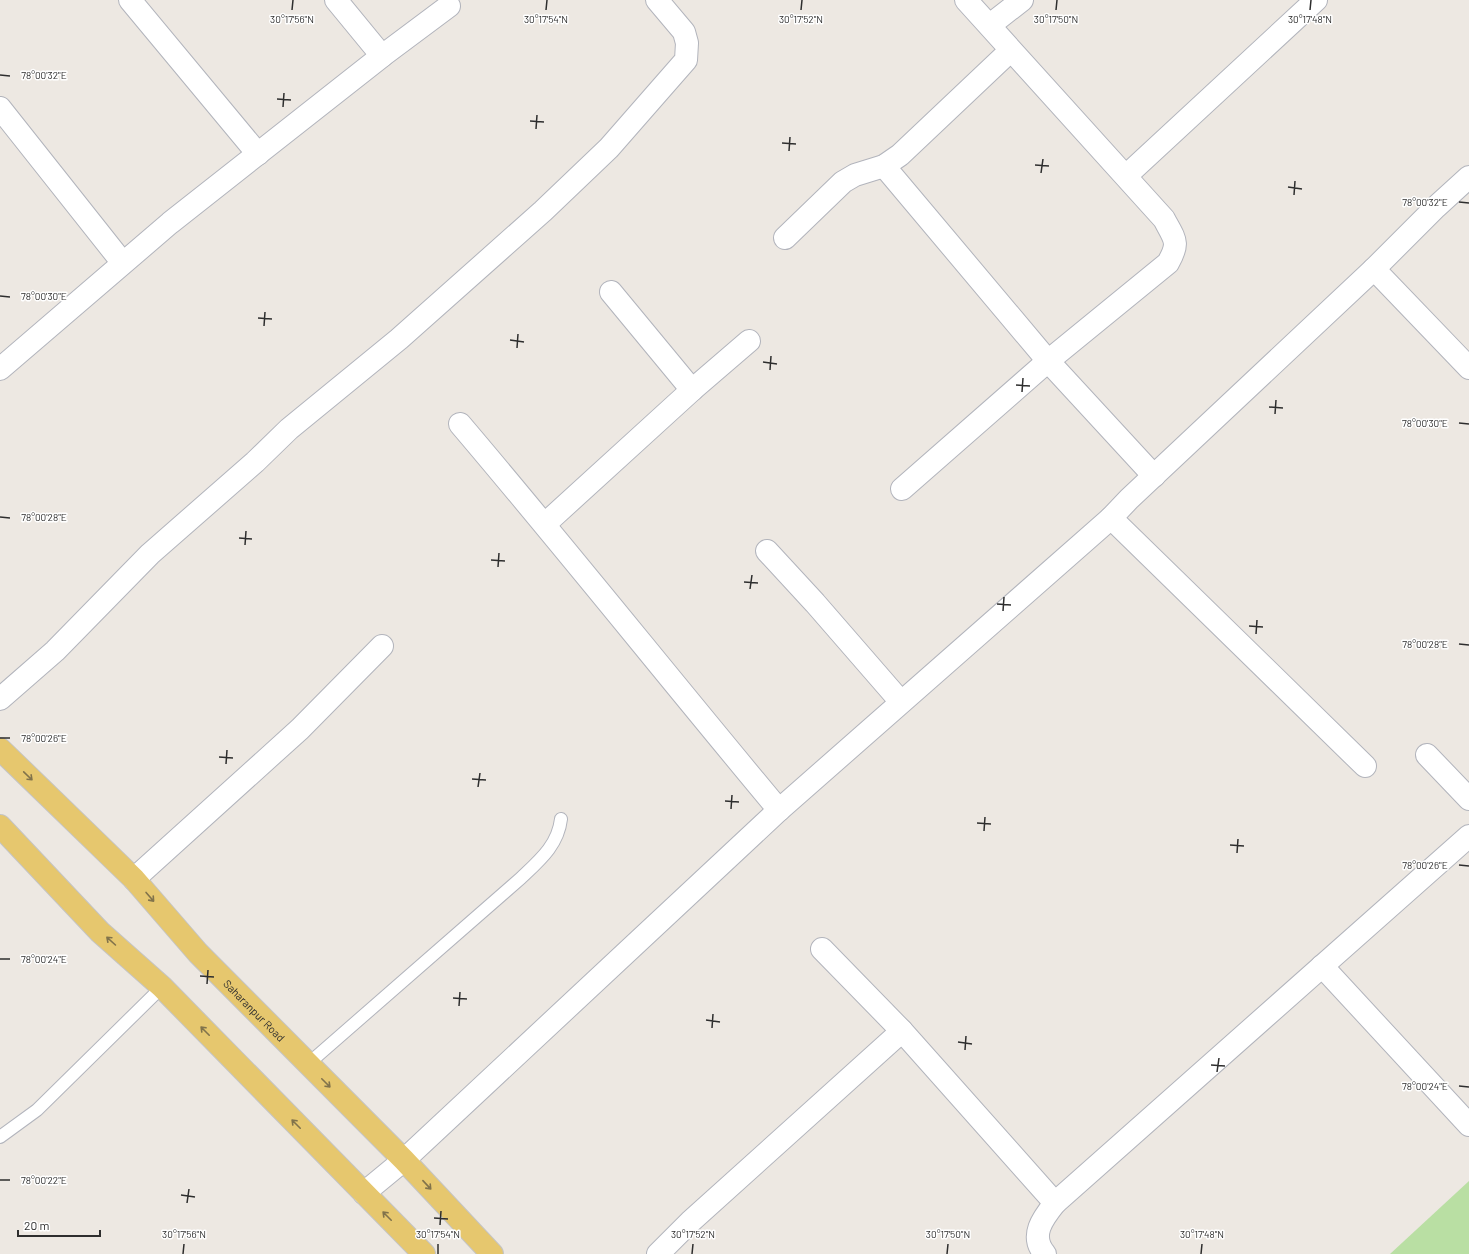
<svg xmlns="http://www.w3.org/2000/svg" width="1469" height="1254" font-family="Barlow,sans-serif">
<rect width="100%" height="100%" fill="#ede8e2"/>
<path fill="#b9dfa3" d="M1469,1181V1254H1390Z"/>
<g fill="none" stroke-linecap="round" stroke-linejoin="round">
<g stroke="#b2b4bc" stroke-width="14">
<g id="lane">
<path d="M308,1064L521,878C540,860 558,845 561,819"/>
<path d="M0,1137L37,1110L162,987"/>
</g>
</g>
<g stroke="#b2b4bc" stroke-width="24">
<g id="street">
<path d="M130,0L258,154"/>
<path d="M336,0L382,56"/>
<path d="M990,25L1022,0"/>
<path d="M0,108L122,262"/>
<path d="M884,166L1048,361L1154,476"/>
<path d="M1127,175L1316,0"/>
<path d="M785,238L843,182L855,175L884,166L900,155L1010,51"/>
<path d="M1374,269L1469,368"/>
<path d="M611,292L692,390"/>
<path d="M0,369L170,223L382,56L449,6"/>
<path d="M460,424C568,551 672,682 779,810"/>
<path d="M902,489L1048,361L1168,263C1180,242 1175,240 1164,219L966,0"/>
<path d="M1111,518L1365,766"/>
<path d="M545,524L692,390L749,341"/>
<path d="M767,551L815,603L901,702"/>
<path d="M0,699L55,651L150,554L255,462L289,429L399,339L543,211L609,148L686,60L687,43L684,32L657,0"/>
<path d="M1427,755L1469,799"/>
<path d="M134,879L300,729L382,646"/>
<path d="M822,949L902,1031L1055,1203"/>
<path d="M1322,966L1469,1125"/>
<path d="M364,1193L404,1160L779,810L1111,518L1129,499L1374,269L1436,207L1469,177"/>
<path d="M658,1254L690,1222L902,1031"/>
<path d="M1045,1254C1029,1236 1043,1218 1055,1203L1469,836"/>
</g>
</g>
<g stroke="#c4c4c4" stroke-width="24">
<g id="primary">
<path id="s1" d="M0,749L134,879L198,953L404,1160L492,1254"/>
<path d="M0,826L100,932L162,987L424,1254"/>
</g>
</g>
<use href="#lane" stroke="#fff" stroke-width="12"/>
<use href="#street" stroke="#fff" stroke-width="22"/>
<use href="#primary" stroke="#e6c76e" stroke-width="22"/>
</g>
<defs><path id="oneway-shaft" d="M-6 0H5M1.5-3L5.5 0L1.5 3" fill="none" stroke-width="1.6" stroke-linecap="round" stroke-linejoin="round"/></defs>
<g stroke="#81734b">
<use href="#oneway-shaft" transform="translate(28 776) rotate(44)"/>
<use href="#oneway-shaft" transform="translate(150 897) rotate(49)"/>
<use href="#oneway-shaft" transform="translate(111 941) rotate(-138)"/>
<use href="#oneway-shaft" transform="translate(205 1031) rotate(-135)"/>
<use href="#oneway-shaft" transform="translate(326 1083) rotate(45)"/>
<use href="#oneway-shaft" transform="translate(296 1124) rotate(-135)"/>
<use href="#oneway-shaft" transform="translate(427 1185) rotate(47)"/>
<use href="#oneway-shaft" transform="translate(387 1216) rotate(-135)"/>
</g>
<path fill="none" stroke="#2e2e2e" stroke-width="1.5" d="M292,10L293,0M546,10L547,0M801,10L802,0M1056,10L1057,0M1310,10L1311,0M0,75L10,76M277,99L291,100M283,107L284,93M530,121L544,122M536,129L537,115M782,143L796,144M789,151L790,137M1035,165L1049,166M1041,173L1043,159M1288,187L1302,189M1294,195L1295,181M1459,202L1469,203M0,296L10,297M258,318L272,319M264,326L265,312M510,340L524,342M517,348L518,334M763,362L777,364M770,370L771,356M1016,385L1030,386M1022,392L1023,378M1269,407L1283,408M1275,414L1276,400M1459,423L1469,424M0,517L10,518M239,538L252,539M245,545L246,531M491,560L505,561M498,567L499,553M744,582L758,583M750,589L752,575M997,604L1011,605M1003,611L1004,597M1249,626L1263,627M1256,634L1257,620M1459,644L1469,645M0,738H10M219,757L233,758M226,764L227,750M472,779L486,780M478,787L480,773M725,801L739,802M731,809L732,795M977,823L991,824M984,831L985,817M1230,845L1244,846M1237,853L1238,839M1459,865L1469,866M0,959H10M200,976L214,977M207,984L208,970M453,998L467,999M459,1006L460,992M706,1020L720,1022M712,1028L713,1014M958,1042L972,1044M965,1050L966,1036M1211,1065L1225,1066M1217,1072L1219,1058M1459,1086L1469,1087M0,1180H10M181,1195L195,1197M187,1203L189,1189M434,1218L448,1219M440,1225L441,1211M183,1254L184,1244M438,1254V1244M692,1254L693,1244M947,1254L948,1244M1201,1254L1202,1244"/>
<g text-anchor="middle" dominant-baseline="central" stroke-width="3" stroke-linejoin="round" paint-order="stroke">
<g font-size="11" fill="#2e2e2e" stroke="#fff">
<text stroke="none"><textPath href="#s1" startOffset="365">Saharanpur Road</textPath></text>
</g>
</g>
<g font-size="10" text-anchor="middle" fill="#2e2e2e" stroke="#fff" stroke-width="3" stroke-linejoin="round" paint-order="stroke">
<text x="292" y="23">30°17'56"N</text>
<text x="546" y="23">30°17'54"N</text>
<text x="801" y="23">30°17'52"N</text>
<text x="1056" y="23">30°17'50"N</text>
<text x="1310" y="23">30°17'48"N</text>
<text x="44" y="79">78°00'32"E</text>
<text x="1425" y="206">78°00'32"E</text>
<text x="44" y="300">78°00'30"E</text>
<text x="1425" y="427">78°00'30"E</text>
<text x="44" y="521">78°00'28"E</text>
<text x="1425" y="648">78°00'28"E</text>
<text x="44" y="742">78°00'26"E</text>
<text x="1425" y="869">78°00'26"E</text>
<text x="44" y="963">78°00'24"E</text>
<text x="1425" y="1090">78°00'24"E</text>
<text x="44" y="1184">78°00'22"E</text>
<text x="184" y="1238">30°17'56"N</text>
<text x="438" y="1238">30°17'54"N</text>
<text x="693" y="1238">30°17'52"N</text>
<text x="948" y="1238">30°17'50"N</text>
<text x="1202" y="1238">30°17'48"N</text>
</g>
<path d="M18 1230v6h82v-6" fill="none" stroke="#2e2e2e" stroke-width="2"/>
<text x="24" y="1230" font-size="12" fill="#2e2e2e" stroke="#ffffff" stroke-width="3" paint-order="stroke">20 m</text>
</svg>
